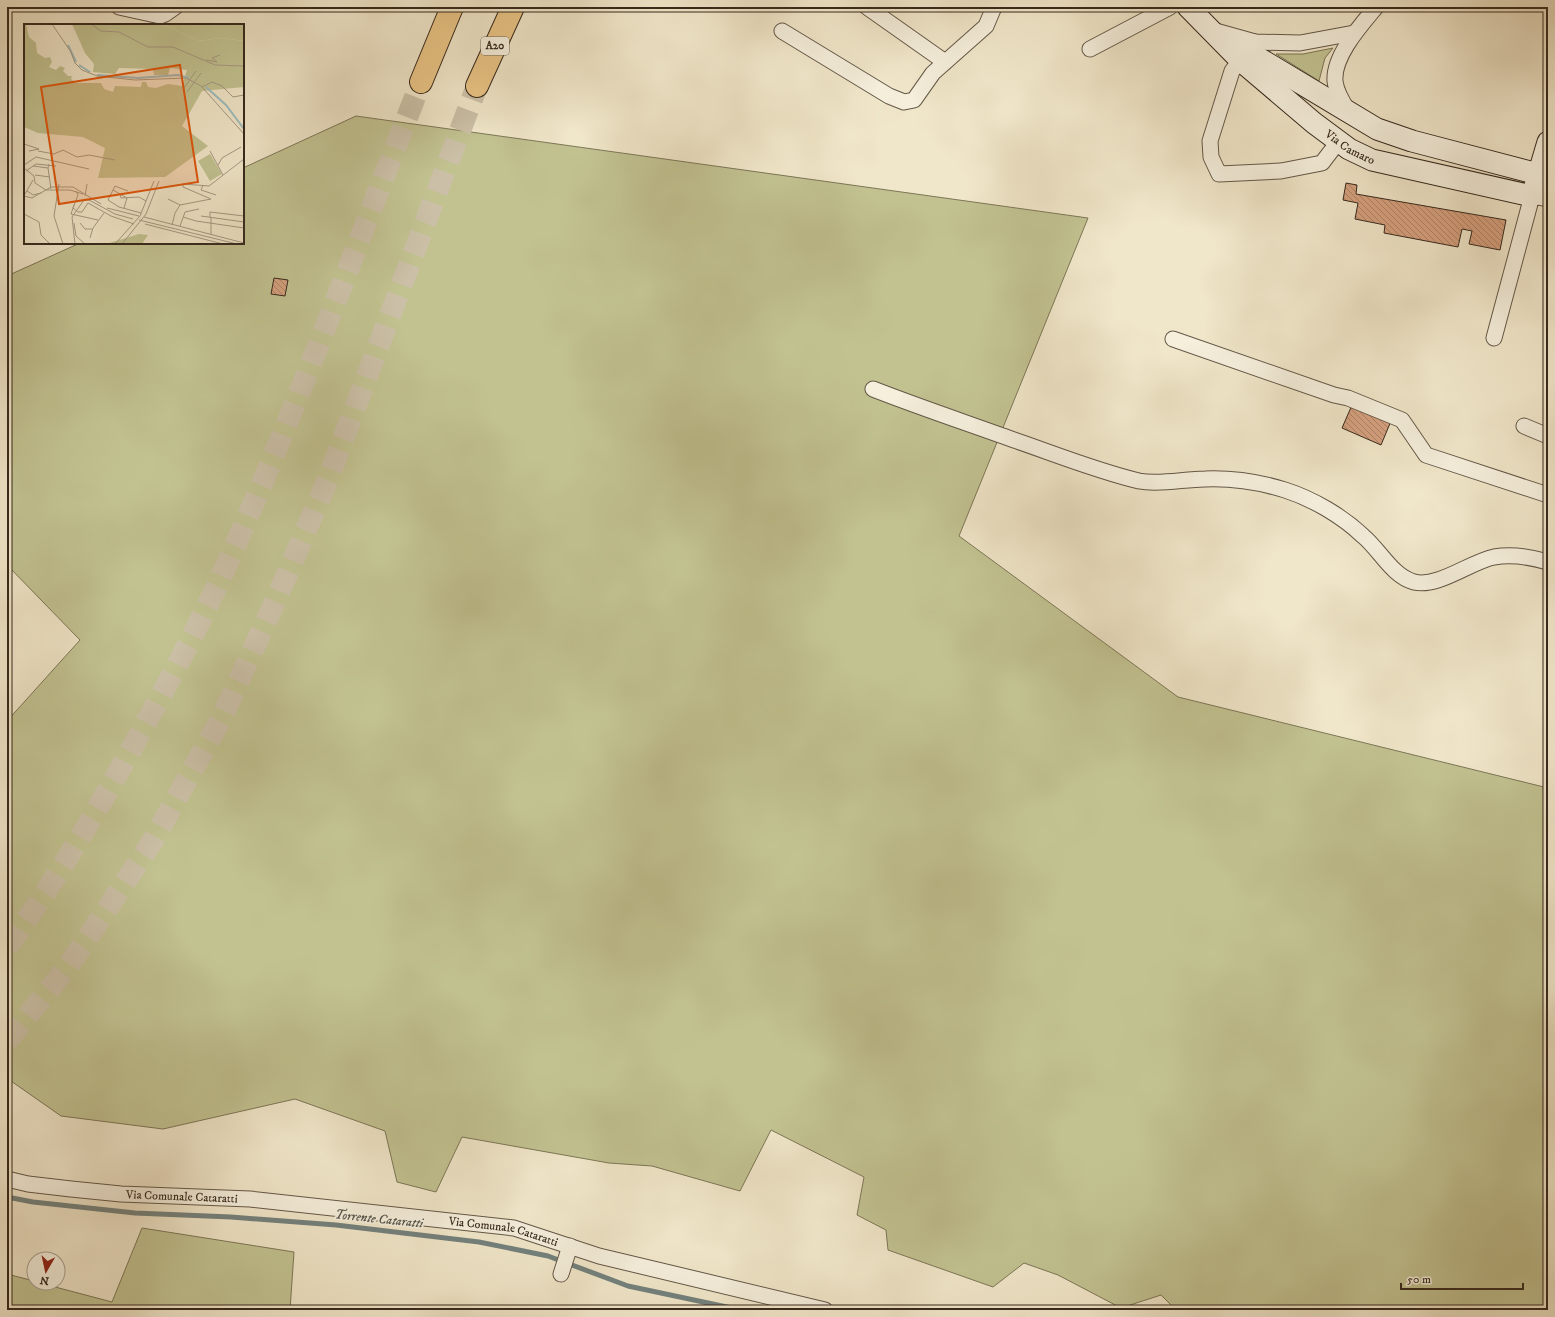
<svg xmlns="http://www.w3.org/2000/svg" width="1555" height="1317" font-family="'IM FELL DW Pica',serif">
<defs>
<pattern id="building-back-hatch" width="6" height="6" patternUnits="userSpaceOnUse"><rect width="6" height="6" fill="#d5a07e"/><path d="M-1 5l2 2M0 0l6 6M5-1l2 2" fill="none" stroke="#ae8267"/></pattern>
</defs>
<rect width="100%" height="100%" fill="#f0e6c9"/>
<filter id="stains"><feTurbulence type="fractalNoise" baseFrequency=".005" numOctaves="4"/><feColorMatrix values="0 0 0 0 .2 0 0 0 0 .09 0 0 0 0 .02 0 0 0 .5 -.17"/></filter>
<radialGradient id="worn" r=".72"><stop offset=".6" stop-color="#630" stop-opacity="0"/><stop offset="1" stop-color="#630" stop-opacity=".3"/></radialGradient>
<g fill="#c2c291" stroke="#7c7657">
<path d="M1333,48L1325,58L1319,81L1276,54H1303Z"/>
<path d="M356,116L1088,218L959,536L1178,697L1548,788V1310H1176L1161,1295L1121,1308L1058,1275L1024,1263L993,1287L888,1250L886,1230L857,1215L864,1177L771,1130L740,1191L652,1166L609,1163L462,1137L436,1192L397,1182L385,1131L295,1099L163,1129L61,1116L11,1081L7,1088V721L80,640L7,565V276L80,243H243V168Z"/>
<path d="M142,1228L294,1252L290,1310H7V1274L34,1281V1283H40L112,1302Z"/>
</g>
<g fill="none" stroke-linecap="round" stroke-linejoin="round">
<path stroke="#74827e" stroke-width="5" d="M7,1197L33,1202L135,1213L231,1217L336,1225L479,1242L548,1256L628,1286L741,1310"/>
</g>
<g fill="url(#building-back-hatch)" stroke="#36291d">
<path d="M1346,183L1357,185L1356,194L1506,220L1500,250L1469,244L1472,231L1462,229L1458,247L1384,233L1385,225L1355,219L1358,203L1343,200Z"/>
<path d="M274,278L288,280L285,296L271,294Z"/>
<path d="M1352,405L1391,421L1381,445L1342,428Z"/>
</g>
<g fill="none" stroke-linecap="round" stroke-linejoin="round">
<g stroke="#cbc0a7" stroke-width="22" stroke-dasharray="22 11" stroke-linecap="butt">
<path d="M7,947C52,886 91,821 128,755C161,696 194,636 222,575C295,414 356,246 421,82"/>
<path d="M7,1041L69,965L152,842L222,717L274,604L328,479L477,86"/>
</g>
<g stroke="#645848" stroke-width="17">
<g id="street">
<path d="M119,7L160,16L165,14L175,7"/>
<path d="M867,7L945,62"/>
<path d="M1212,30L1255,42L1300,43L1354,33"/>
<path d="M782,31L889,96L904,102L914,100L933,73L986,26L994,7"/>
<path d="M1255,42L1232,71L1210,141L1211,157L1219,174L1281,171L1322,163L1338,142"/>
<path d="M1090,49L1170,7"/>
<path d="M1349,112C1343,103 1336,92 1335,81C1333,56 1361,25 1376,7"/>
<path d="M1494,338L1532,196L1548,199"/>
<path d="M1173,339L1334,395L1348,398L1402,420L1426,455L1548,495"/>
<path d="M873,389C919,407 967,423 1014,440C1055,454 1097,471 1139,481C1160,485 1184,479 1205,479C1232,478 1259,482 1285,490C1313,499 1342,516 1363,536C1380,550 1392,576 1414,582C1438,588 1470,562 1494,557C1512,554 1531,557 1548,562"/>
<path d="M1524,426L1548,436"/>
<path id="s1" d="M7,1179L28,1184L71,1189L121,1194L250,1199L514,1228L599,1256L825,1310"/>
<path d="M561,1274L570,1246"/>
</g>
</g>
<g stroke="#36291d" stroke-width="23">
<g id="secondary">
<path id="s2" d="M1188,7L1241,61L1314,123L1349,149L1372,160L1532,196L1548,142"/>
<path d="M1242,48L1377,129L1412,141L1538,174"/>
</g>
</g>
<g stroke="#36291d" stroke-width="24">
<g id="highway">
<path d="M421,82L452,7"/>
<path d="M477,86L513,7"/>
</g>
</g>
<use href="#street" stroke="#f5efdc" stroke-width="15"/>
<use href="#secondary" stroke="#f5efdc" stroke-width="21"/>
<use href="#highway" stroke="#e8c384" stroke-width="22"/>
</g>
<g text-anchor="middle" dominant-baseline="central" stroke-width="3.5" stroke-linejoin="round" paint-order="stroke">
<rect fill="#f5efdc" stroke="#6f6456" stroke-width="1" x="481" y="37" width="28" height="18" rx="3"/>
<g font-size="11" font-weight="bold" fill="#36291d">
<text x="495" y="46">A20</text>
</g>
<g font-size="12" fill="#36291d" stroke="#f5efdc">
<text stroke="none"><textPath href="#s2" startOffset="215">Via Camaro</textPath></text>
<text stroke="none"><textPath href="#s1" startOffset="176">Via Comunale Cataratti</textPath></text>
<text stroke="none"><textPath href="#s1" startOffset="500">Via Comunale Cataratti</textPath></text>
</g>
<g font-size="13" font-style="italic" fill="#55554e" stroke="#f5efdc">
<text transform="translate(379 1219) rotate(6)">Torrente Cataratti</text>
</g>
</g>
<g transform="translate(24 24)">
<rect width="220" height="220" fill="#f0e6c9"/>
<path d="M0,0H2L5,13L12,19L13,29L21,34L26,33L28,38L25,43L32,46L36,42L41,44L39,47L44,52H48L47,55L52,59H77L80,65L89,68L91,62L117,63L118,58H122L124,63L132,64L144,60L158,62L163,46L146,44L144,51H130L129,45L95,44L91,50L69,48L70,40L61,29L48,0H138L175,17L197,14L220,17V63L178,67L158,102L184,122L141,153L74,154L81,124L59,113L14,109L0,103ZM186,130L198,150L186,157L174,137ZM115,210L124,211L118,220H82Z" fill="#c2c291"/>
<path d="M138,0H215L220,1V17L197,14L175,17Z" fill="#c2c291"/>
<path fill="none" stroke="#9dbdbf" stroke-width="2" d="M44,21L52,38M55,41L66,48M73,51L114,54L154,51L165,54M182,63L202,81L220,105"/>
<path fill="none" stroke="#a69a84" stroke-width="1" d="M28,0L47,28L51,39L58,46L73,52L111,56L162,54L177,62L220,110M67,0L77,7L95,8L124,23H149L191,41L220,42M182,36L193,38L188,34L196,31M178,63L188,58L198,62L209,73L220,71M160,64L172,47M163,68L177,49M0,120L15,125L5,127M14,127L30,130L39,126L53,133L65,131L91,136M186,127L199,151M0,141L12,133L65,145M194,141L198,134L217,123M9,142L24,144L25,140M0,144L10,152L11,159L22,166H46L59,170M24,144L27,165M2,147L12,140L32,142M11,151L26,153M35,160L30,192L39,220M179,161L177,166L192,171M89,166L103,174L100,184M3,167L9,171L17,169M52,167L54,171L49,184L54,188H58L64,179L87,192L110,200M104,167L91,162L84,176L95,183L117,189M1,170L9,156M96,170L97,174L115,173L122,177M0,172L8,174L27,163H49L77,180M61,172L63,160M144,175L156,181M50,181L47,190L74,196M83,184L115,192M0,190L15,198L17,211L26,220M177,192L220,198M120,193L220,219M159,193L172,197L220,204M186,193V188L220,192M187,193V211M115,196L213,220M50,199L52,212L61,220M56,199L61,205H68M121,200L199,220M148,201L151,189L156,181L187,175L159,163V160L185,162L220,135M156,202L161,188L175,185M66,214L69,204L80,189M51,220L48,193L60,176H65L91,190L109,195M91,220L116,192L130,157M98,220L122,190L135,157"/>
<path fill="#df570d" fill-opacity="0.15" stroke="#df570d" stroke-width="2" d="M156,41L174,158L35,180L17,63Z"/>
<rect width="220" height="220" fill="none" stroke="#36291d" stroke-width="2"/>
</g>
<rect width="1555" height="1317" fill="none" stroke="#f0e6c9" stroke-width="24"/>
<rect x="8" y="8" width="1539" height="1301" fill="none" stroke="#36291d" stroke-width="2"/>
<rect x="12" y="12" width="1531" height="1293" fill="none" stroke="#36291d"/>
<g transform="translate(46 1271) rotate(189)"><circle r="19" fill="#f5efdc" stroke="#a9a090"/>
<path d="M0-3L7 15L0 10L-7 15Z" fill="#8f2418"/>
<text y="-6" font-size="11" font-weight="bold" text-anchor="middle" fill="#36291d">N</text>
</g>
<path d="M1401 1283v6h122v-6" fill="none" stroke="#36291d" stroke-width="2"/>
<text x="1407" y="1283" font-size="12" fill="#36291d" stroke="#f5efdc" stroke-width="3" paint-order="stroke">50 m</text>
<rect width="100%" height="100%" filter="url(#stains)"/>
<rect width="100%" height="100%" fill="url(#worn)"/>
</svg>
